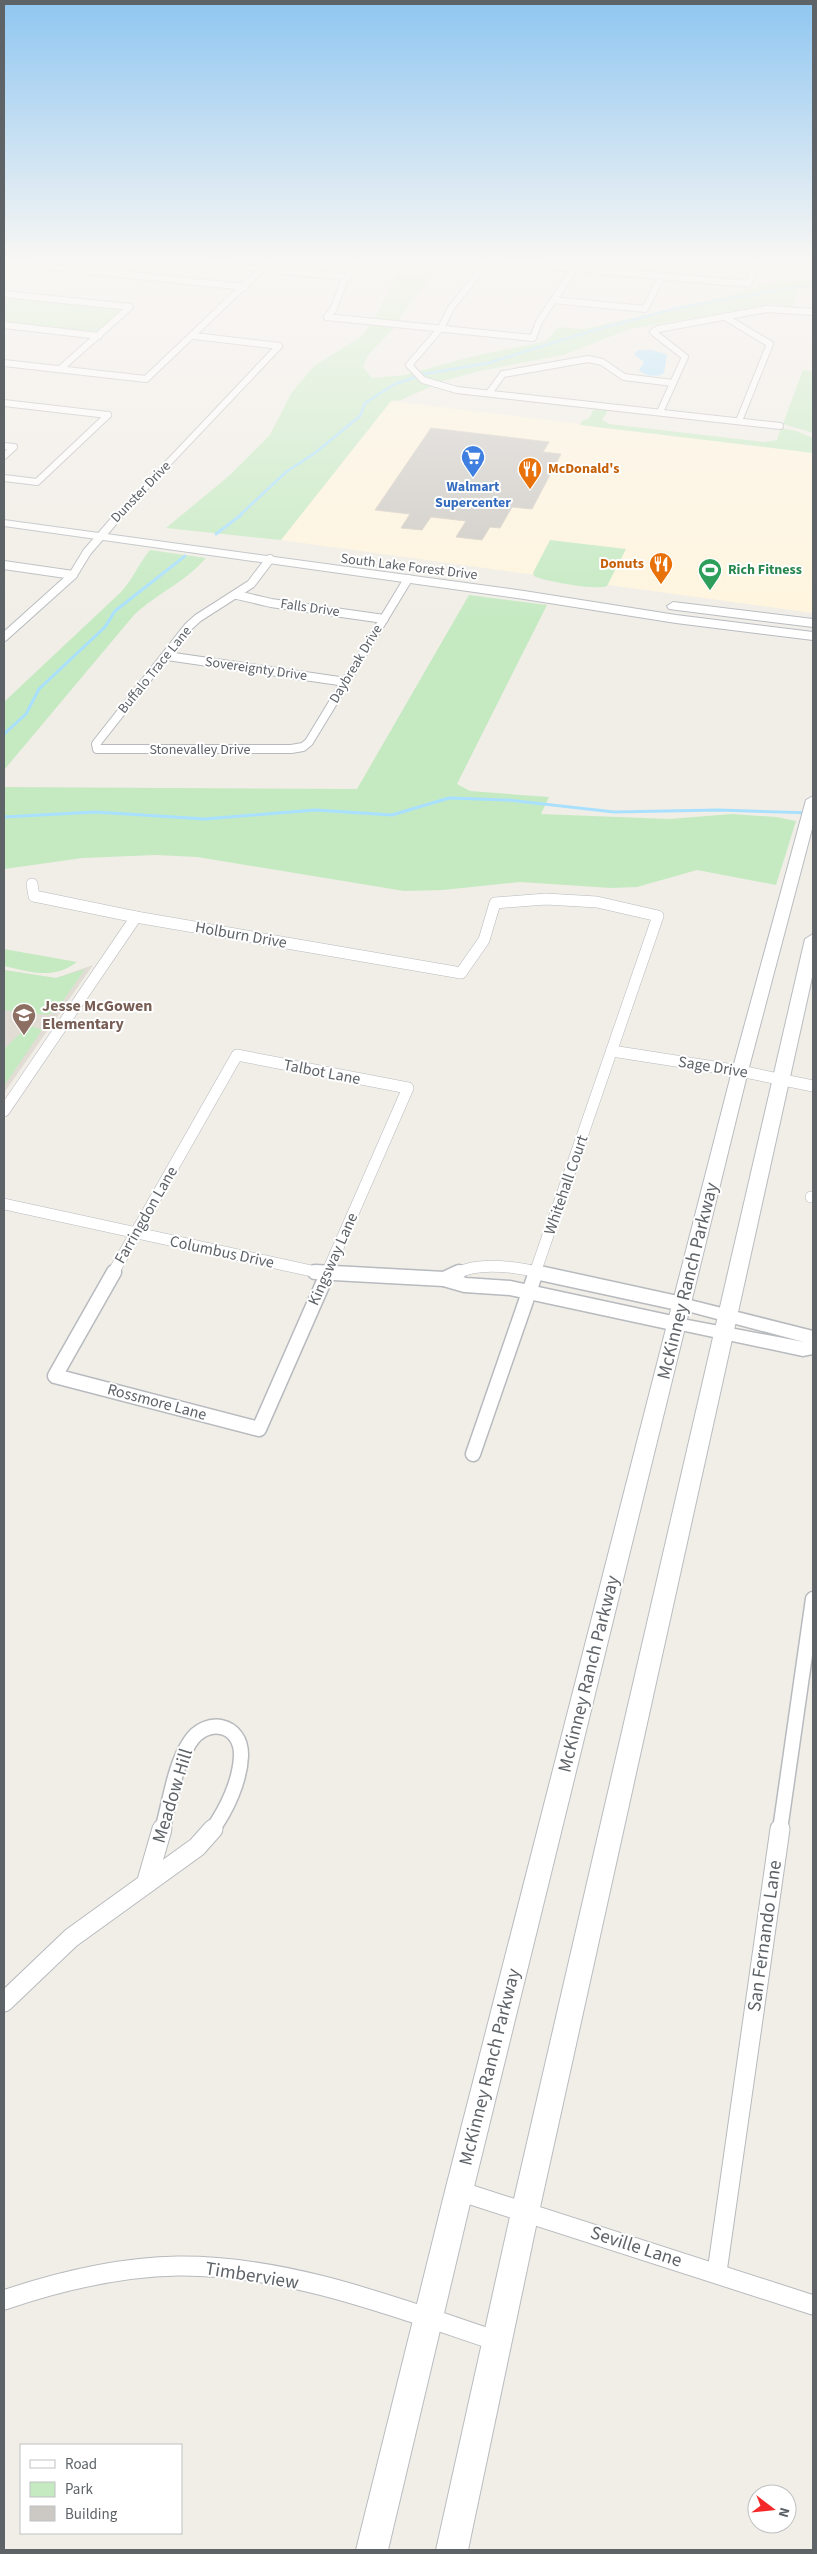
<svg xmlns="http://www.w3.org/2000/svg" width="817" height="2554" font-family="'Source Sans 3',sans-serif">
<rect width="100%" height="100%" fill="#f1eee7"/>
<path fill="#fff5de" d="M391,401L813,452V613L281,540Z"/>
<path fill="#e1ddd5" d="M93,965L4,1093V970L56,978Z"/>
<g fill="#c5eac2">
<path d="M406,263H443L407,307L395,327L368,355L363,367L372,378L405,375L470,357L546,341L558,327L583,329L717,299L768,284L813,278V287L798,290L793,307L771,304L630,329L563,355L480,371L443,381L401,400L391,401L281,540L166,528L230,475L270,435L292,392L314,366L362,336L376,316L395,276Z"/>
<path d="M4,294L125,309L98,333L4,323Z"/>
<path d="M803,370L813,371V433L783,424Z"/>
<path d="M594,409L608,410L602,420L609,424L765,442L777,440L781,428L796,431L813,438V453L580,425L582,421L589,418Z"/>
<path d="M550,540L626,549L607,586C599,591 543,581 534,576L533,573Z"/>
<path d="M150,550L206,558C184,583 159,592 134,615L4,770V702L121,592C133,579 139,563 150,550Z"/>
<path d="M469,595L547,605L457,784L470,791L549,797L541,814L669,819L732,814L776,817L796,821L776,885L697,870L637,887L611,888L520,882L443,890L404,891L197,857L156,855L83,858L4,869V787L357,789Z"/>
<path d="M4,949L77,962C53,980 31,972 4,966Z"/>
<path d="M85,969L58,1008L48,1015L4,1010V970L56,978Z"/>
<path d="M29,1025L42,1030L4,1086V1049Z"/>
</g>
<path fill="#a9e0ff" d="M639,350H651L667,354L664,373C657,378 645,376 639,370L644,362L634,354Z"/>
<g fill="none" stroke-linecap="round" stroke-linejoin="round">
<path stroke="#a9e0ff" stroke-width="2.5" d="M239,516L286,472L315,453L360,416L365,403L395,384L424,374L488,363L591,331L677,308L813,284"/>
<g stroke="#a9e0ff" stroke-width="3">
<path d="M216,534L241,515"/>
<path d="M4,734L26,714L39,689L105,627L115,611L185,556"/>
<path d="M4,817L95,812L205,819L315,810L392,815L449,798L507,800L614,812L718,810L813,813"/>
</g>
</g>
<path fill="#ccc9c4" stroke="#d7d0c5" d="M431,428L549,442L543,452L561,454L532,509L512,507L500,528L490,527L482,540L456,537L466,521L431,517L422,530L401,528L410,514L375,510Z"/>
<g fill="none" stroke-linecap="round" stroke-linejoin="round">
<g stroke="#b7babe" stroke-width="8">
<g id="minor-far4">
<path d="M208,263L346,277"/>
<path d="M487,263L451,308L441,328L409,365L423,380L457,390L780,426"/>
<path d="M517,263L748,284L757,263"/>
<path d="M4,265L22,264L245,287"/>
<path d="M4,294L130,307L60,369"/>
<path d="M553,300L645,309L662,276"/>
<path d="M327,317L533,338L539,322L575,268"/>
<path d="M327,317L333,310L345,279L359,263"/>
<path d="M725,317L770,344L739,421"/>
<path d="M4,325L99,336"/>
<path d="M194,336L279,346"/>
<path d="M4,363L146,379L268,263"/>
<path d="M489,393L503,374L588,359L602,362L624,377L673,383"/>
<path d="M4,403L108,415"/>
<path d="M660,412L685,357L653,332L658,329L767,309L813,312"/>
<path d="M4,446L14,447L4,456"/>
<path d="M4,478L37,482L108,415"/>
<path d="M118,516L279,346"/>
</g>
</g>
<g stroke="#b7babe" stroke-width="10">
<g id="minor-far3">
<path d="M270,559L251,584L198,618L188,627L96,744L97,749H291L303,747L309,742L408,579"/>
<path d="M4,565L73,575"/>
<path d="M237,595L271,603L384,619"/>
<path d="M4,637L73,575L87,552L119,515"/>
<path d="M167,656L346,682"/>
</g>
</g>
<g stroke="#b7babe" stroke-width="12">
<g id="minor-far2">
<path d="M32,884L34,896L136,917L461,973L484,940L495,903L546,899L597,902L658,916L535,1273"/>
<path d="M612,1051L740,1071L813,1086"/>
<path d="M4,1111L136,917"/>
<path d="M811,1197H813"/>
<path d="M4,1204L321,1273"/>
<path d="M113,1273L237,1055L408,1088L327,1273"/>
<path d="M457,1273C481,1261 516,1267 541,1273"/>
</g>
</g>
<g stroke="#b7babe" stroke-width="17">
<g id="minor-far1">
<path d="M114,1272L55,1376L259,1429L328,1272"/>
<path d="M315,1272L444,1279L465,1285L510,1288L677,1324"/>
<path d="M535,1272L682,1304"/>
<path d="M444,1279L459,1272"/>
<path d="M473,1454L536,1272"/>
<path d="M162,1830C170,1802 174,1766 190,1742C206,1717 242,1723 241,1756C240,1781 227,1809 212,1830"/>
<path d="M780,1830L813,1599"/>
</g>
</g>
<g stroke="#b7babe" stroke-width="21">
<g id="minor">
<path d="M147,1881L162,1829"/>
<path d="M4,2002L71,1938L197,1847L213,1829"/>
<path d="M459,2191L813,2305"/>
<path d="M717,2272L780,1829"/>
<path d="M4,2300C60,2281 118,2267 178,2266C287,2265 395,2307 497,2341"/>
</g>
</g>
<g stroke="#b7babe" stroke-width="3">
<path id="tertiary" d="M682,1298L813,1331V1354L803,1356L671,1328L669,1324L671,1320L677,1318L804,1342L676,1308L674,1304L676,1300Z"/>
</g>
<g stroke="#b8bcc1" stroke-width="2">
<g id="secondary">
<path d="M4,520L524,591L676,615L813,632V640L676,623L524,599L4,526Z"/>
<path d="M673,602L813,619V627L669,609L667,606Z"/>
<path d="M813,796V825L748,1071L473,2191L388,2550H356L445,2191L732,1071L806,800Z"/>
<path d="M813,934V973L539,2212L468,2550H436L511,2212L805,939Z"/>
</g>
</g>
<use href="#minor-far4" stroke="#fff" stroke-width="6"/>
<use href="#minor-far3" stroke="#fff" stroke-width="8"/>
<use href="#minor-far2" stroke="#fff" stroke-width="11"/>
<use href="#minor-far1" stroke="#fff" stroke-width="14"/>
<use href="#minor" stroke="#fff" stroke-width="19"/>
<use href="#tertiary" fill="#fff" fill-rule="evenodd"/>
<use href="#secondary" fill="#fff" fill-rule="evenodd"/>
</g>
<linearGradient id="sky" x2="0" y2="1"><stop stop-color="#8fc6f1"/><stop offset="0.42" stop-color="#f9f7f4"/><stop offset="1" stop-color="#f9f7f4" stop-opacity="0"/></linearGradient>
<rect width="817" height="621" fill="url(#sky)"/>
<defs>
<g id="supermarket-pin" transform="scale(1.25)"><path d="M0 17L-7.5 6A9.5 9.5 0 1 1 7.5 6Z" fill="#3f7fe0" stroke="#fff"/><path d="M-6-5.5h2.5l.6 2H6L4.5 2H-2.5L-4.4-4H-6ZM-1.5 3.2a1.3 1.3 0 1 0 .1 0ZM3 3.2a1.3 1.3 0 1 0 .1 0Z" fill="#fff"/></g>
<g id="restaurant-pin" transform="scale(1.25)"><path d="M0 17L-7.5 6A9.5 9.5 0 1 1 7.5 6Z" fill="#e8710a" stroke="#fff"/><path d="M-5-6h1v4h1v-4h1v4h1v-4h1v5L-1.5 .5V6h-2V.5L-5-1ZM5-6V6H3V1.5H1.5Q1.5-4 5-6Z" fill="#fff"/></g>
<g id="stadium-pin" transform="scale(1.25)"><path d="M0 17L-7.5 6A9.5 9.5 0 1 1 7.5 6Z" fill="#2e9e5b" stroke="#fff"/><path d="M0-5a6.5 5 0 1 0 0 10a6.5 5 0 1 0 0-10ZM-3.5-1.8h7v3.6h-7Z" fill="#fff"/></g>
<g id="school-pin" transform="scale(1.25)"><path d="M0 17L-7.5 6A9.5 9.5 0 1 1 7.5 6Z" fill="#8d6e63" stroke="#fff"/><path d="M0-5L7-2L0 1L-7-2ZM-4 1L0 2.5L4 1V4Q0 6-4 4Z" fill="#fff"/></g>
</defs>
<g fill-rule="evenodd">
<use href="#supermarket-pin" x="473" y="457"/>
<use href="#restaurant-pin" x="530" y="469"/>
<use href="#restaurant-pin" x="661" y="564"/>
<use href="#stadium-pin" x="710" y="570"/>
<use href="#school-pin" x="24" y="1015"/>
</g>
<g text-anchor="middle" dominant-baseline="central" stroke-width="4" stroke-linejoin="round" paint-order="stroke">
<g font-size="14" font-weight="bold" fill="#c56008" stroke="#fff" text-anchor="start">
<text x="548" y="469">McDonald's</text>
<text x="644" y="564" text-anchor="end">Donuts</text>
</g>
<g font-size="14" font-weight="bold" fill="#366cbe" stroke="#fff">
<text x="473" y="487">Walmart<tspan x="473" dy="16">Supercenter</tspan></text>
</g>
<g font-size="14" fill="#5e6368" stroke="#fff">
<text transform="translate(141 492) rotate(-46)">Dunster Drive</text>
<text transform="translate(409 567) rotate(7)">South Lake Forest Drive</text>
<text transform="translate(310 608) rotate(8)">Falls Drive</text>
<text transform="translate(356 664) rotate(-59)">Daybreak Drive</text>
<text transform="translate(256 669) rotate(8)">Sovereignty Drive</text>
<text transform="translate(155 670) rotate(-51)">Buffalo Trace Lane</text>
<text x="200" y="750">Stonevalley Drive</text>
</g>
<g font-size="14" font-weight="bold" fill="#27864d" stroke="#fff" text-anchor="start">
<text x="728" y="570">Rich Fitness</text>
</g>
<g font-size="16" fill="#5e6368" stroke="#fff">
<text transform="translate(241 935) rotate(10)">Holburn Drive</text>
<text transform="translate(713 1067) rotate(9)">Sage Drive</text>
<text transform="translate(322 1072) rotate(11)">Talbot Lane</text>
<text transform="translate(566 1185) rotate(-71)">Whitehall Court</text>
<text transform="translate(146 1215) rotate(-60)">Farringdon Lane</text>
<text transform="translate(222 1252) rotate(12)">Columbus Drive</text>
<text transform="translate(333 1259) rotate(-66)">Kingsway Lane</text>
<text transform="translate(157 1402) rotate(15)">Rossmore Lane</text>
</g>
<g font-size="16" font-weight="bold" fill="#785e54" stroke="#fff" text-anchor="start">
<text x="42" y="1006">Jesse McGowen<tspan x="42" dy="18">Elementary</tspan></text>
</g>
<g font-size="19" fill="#5e6368" stroke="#fff">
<text transform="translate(688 1281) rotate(-76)">McKinney Ranch Parkway</text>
<text transform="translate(589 1674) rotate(-76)">McKinney Ranch Parkway</text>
<text transform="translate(173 1796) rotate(-73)">Meadow Hill</text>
<text transform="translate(765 1936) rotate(-82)">San Fernando Lane</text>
<text transform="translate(490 2067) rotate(-76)">McKinney Ranch Parkway</text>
<text transform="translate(636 2247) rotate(18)">Seville Lane</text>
<text transform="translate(252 2276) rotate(9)">Timberview</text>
</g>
</g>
<rect width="817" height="2554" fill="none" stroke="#5e6368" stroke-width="10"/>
<rect x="20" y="2444" width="162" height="90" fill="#ffffff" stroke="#bfc1c3"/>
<rect x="30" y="2460" width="25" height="8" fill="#ffffff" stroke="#bfc1c3"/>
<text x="65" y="2469" font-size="15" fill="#5e6368">Road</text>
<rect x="30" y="2482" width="25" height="15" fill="#c5eac2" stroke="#bfc1c3"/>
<text x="65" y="2494" font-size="15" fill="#5e6368">Park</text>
<rect x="30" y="2506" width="25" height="15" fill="#ccc9c4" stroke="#bfc1c3"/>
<text x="65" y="2519" font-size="15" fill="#5e6368">Building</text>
<g transform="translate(772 2509) rotate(106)"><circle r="24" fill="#ffffff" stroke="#bfc1c3"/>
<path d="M0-4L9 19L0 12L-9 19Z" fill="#f42a2a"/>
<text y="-8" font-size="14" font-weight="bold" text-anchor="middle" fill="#5e6368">N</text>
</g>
</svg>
